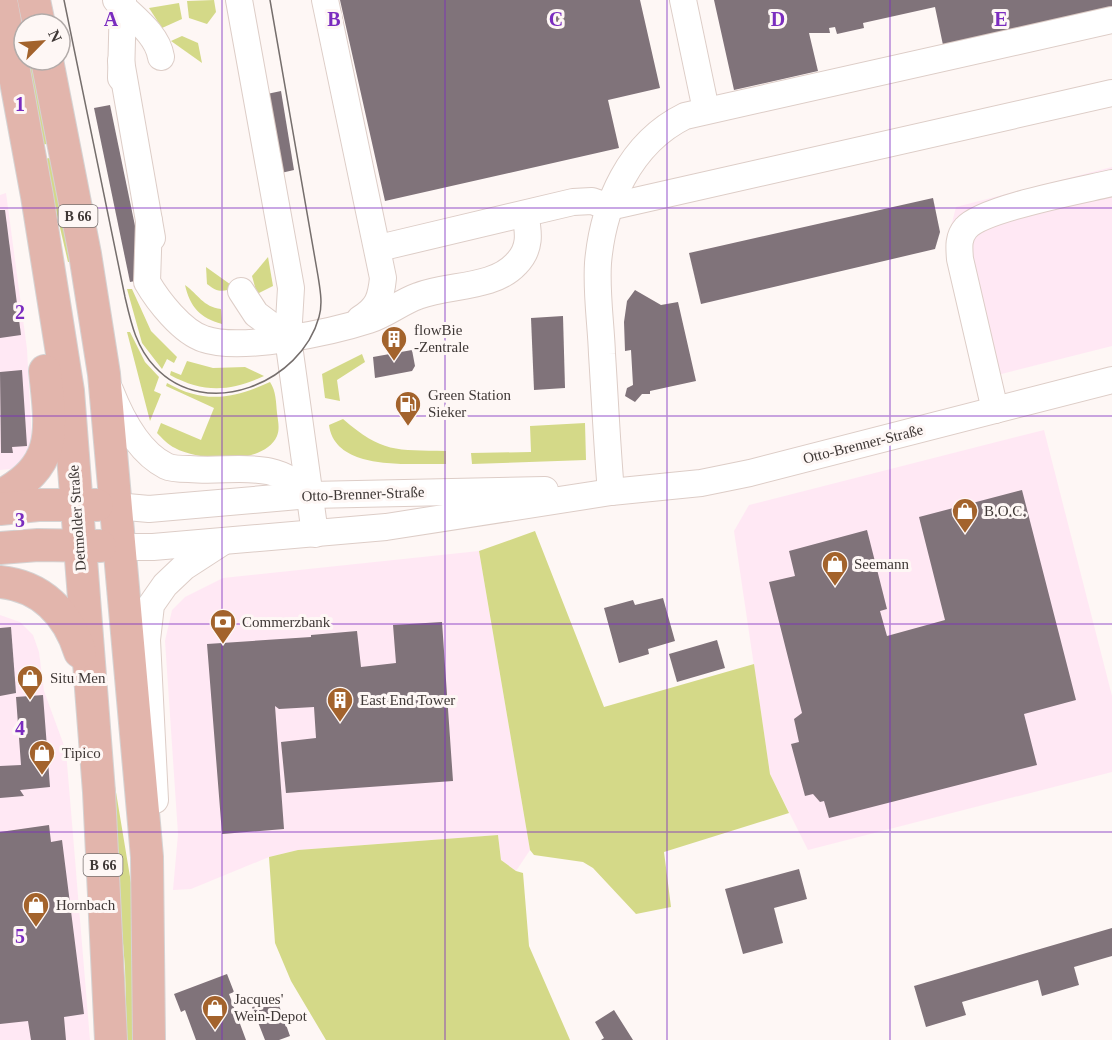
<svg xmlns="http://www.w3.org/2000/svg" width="1112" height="1040" font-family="'Times New Roman',serif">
<rect width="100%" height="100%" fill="#fef7f5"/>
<g fill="#ffe8f4">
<path d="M1112,167V346L978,380L946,247L956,207Z"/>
<path d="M6,193L27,349L32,442L23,459L11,469L0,470V195Z"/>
<path d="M1044,430L1112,696V772L808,850L770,774L734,531L749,505Z"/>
<path d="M479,551L530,850L516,871L501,860L498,835L298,850L269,857L191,889L173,890L178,834L165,641L172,610L185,597L223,578Z"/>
<path d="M0,615L20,622L33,635L39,652L44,691L66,751L90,1040H0Z"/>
</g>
<g fill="#d4d988">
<path d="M214,0L216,12L207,24L189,18L187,1Z"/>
<path d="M179,3L182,19L162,28L149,8Z"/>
<path d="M26,23L28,24H24V60H35L52,143L41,145L17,27Z"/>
<path d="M182,36L198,43L202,63L171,41Z"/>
<path d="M55,157L74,261L68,262L44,159Z"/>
<path d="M268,257L273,286L257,294L252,276Z"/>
<path d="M206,267L234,287C223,293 217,292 207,284Z"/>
<path d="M185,285C198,294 203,307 221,309L222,324C200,318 190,307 185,285Z"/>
<path d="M127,289H132L151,331L177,357L174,363L167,359L162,369L142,343Z"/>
<path d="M127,332H130L145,362L159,377L154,391L161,394L150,421Z"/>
<path d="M362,354L365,362L337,380L340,401L325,398L322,374Z"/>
<path d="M187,361L213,368L245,367L264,376C230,392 203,393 170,375L171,371L181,375Z"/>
<path d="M270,382C276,391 276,402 277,413C278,421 280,429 277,436C264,466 198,461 175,448C168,445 162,438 157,433L161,423L201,440L214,408L166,386L167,383C204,404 233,399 270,382Z"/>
<path d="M343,419C382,453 396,450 446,451V464C411,463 335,472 329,425Z"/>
<path d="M585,423L586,460L472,464L471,453L531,452L530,426Z"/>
<path d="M535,531L604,707L754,664L770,774L789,813L664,852L671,907L636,914L593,868L583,862L534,855L530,850L479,551Z"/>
<path d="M114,780L133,895V1040H127L125,968L110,781Z"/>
<path d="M498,835L501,860L516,871L523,873L529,946L570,1040H326L291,981L275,943L269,857L298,850Z"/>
</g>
<g fill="#80737a">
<path d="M340,0H640L660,88L608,100L619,148L385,201Z"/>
<path d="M714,0H1112V8L943,45L935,7L863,23L864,28L837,34L835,27L829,28L830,33H809L818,71L734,90Z"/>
<path d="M281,91L294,170L281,173L267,94Z"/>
<path d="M110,105L146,279L130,282L94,108Z"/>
<path d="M933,198L940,232L935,249L701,304L689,253Z"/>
<path d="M0,210H5L21,335L0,338Z"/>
<path d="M635,290L661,305L678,302L696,381L650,391V394H642L635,402L625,396L627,388L633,385L631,350L625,351L624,322L627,301Z"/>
<path d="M563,316L565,388L534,390L531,318Z"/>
<path d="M412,350L415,366L412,371L375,378L373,357Z"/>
<path d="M22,370L27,446L12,447L13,453H1L0,372Z"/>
<path d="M1022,490L1076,700L1024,714L1037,765L829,818L824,801L820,802L813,794L805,796L791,744L799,742L794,719L802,713L769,582L795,576L789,551L867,530L887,609L880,611L887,636L945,620L919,517Z"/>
<path d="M663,598L675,641L648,649L649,654L619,663L604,608L633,600L635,605Z"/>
<path d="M442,622L453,781L286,793L281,742L316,738L314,707L279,709L275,706L284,829L222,834L207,644L311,637V635L357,631L361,667L396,663L393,625Z"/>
<path d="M11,627L16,693L0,696V628Z"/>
<path d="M717,640L725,668L677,682L669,654Z"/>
<path d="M43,695L50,787L20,790L24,796L0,798V766L21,765L16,697Z"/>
<path d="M49,825L51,842L62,840L84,1014L64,1017L66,1040H31L28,1021L0,1024V832Z"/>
<path d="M799,869L807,899L774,908L783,943L743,954L725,889Z"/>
<path d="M1112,928V956L1074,967L1079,985L1042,996L1038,980L962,1002L966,1015L926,1027L914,986Z"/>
<path d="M227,974L234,992L229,994L246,1040H196L185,1010L181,1012L174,994Z"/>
<path d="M276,997L290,1036L279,1040H265L252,1007Z"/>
<path d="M614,1010L633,1040H601L604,1038L595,1022Z"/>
</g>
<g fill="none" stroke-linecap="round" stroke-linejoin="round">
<g stroke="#ddcdc7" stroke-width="28">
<g id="minor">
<path d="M116,0C132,17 157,33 161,57"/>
<path d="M239,0L291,288L288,338L315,534"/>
<path d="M325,0L383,278C381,298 378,308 360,319"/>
<path d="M683,0L706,110"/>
<path d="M121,61L152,238"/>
<path d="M121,78L123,0"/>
<path d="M149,221L147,282C158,301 182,332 204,339C241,352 332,332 369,320C387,314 401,302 418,296C448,284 493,289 516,264C531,249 529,233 525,214"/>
<path d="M379,248L573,202L592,201L609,207L1112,93"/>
<path d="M241,291L256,314L288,338"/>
<path d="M110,390C121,418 138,452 166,466C172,469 182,469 189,469C236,473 273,457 310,495"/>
<path d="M995,410L960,259C959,247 958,237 966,228C983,208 1083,190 1112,183"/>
<path d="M611,492C607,446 605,400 602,354C601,324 596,293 598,263C603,204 630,143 685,116L1112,20"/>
<path d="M116,506L149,509L310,495L545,490"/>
<path d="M119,547H153L386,527L611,492L701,483L750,473L1112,380"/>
<path d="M155,800L147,640L151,605L165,585L184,567L221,543"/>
</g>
</g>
<g stroke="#d5d3d3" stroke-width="34">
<g id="major">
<path d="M1,0L37,196L68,391L99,792L111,1040"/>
<path d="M34,0L39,24"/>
<path d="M47,60L85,254L104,374L147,857L149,1040"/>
<path d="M0,496C59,465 51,430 45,371"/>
<path d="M0,509L38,505H97"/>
<path d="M0,548L38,545L100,546"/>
<path d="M0,582C41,586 68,613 80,652"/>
</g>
</g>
<use href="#minor" stroke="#fff" stroke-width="26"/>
<use href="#major" stroke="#e2b5ac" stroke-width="32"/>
<path stroke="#756e6c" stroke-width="1.5" d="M64,0L125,297C131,323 136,347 155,367C206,422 301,383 319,317C323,304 320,289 318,276L270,0"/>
</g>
<path fill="none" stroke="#7b2cbf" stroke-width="1.5" stroke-opacity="0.55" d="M222,0V1040M445,0V1040M667,0V1040M890,0V1040M0,208H1112M0,416H1112M0,624H1112M0,832H1112"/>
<defs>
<g id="building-pin" transform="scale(1.35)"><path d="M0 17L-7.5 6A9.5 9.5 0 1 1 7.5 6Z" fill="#a3632c" stroke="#fef7f5"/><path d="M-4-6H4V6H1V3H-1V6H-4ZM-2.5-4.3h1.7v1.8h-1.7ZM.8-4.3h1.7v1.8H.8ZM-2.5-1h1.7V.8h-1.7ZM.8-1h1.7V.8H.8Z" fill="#fff"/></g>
<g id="fuel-pin" transform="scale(1.35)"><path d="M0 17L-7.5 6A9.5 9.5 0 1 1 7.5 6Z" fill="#a3632c" stroke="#fef7f5"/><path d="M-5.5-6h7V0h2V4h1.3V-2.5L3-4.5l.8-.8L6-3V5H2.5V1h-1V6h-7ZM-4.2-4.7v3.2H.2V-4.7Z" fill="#fff"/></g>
<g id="shop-pin" transform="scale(1.35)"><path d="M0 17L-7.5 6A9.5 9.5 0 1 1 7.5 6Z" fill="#a3632c" stroke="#fef7f5"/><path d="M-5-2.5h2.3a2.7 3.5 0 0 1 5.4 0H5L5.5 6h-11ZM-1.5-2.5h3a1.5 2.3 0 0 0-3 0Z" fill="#fff"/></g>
<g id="bank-pin" transform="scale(1.35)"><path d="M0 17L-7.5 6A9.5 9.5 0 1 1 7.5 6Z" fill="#a3632c" stroke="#fef7f5"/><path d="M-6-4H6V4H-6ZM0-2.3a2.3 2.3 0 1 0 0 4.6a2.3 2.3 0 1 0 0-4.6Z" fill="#fff"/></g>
</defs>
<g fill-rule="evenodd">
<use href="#building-pin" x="394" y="339"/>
<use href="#fuel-pin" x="408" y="404"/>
<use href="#shop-pin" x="965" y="511"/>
<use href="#shop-pin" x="835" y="564"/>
<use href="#bank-pin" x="223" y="622"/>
<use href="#shop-pin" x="30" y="678"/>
<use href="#building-pin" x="340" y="700"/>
<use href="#shop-pin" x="42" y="753"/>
<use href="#shop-pin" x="36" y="905"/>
<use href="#shop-pin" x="215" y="1008"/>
</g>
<g text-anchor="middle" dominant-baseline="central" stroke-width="6" stroke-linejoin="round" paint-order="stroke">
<g fill="#fef7f5" stroke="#78716f" stroke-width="1.5">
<rect x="58.5" y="205" width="39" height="22" rx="4.5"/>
<rect x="83.5" y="854" width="39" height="22" rx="4.5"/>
</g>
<g font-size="14" font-weight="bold" fill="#3f3836">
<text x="78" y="216">B 66</text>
<text x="103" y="865">B 66</text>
</g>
<g font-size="15" fill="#3f3836" stroke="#fef7f5" text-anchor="start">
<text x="414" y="330">flowBie<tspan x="414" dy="17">-Zentrale</tspan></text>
<text x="428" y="395">Green Station<tspan x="428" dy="17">Sieker</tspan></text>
<text x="984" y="511">B.O.C.</text>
<text x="854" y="564">Seemann</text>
<text x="242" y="622">Commerzbank</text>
<text x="50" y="678">Situ Men</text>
<text x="360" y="700">East End Tower</text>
<text x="62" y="753">Tipico</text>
<text x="56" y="905">Hornbach</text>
<text x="234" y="999">Jacques'<tspan x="234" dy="17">Wein-Depot</tspan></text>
</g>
<g font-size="15" fill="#3f3836" stroke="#fef7f5">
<text transform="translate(863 444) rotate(-14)">Otto-Brenner-Straße</text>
<text transform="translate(363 494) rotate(-2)">Otto-Brenner-Straße</text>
<text transform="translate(77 518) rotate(-94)">Detmolder Straße</text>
</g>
</g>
<g font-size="20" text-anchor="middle" font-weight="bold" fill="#7b2cbf" stroke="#fef7f5" stroke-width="6" stroke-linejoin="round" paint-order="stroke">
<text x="111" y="26">A</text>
<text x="334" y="26">B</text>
<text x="556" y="26">C</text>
<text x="778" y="26">D</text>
<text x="1001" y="26">E</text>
<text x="20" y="111">1</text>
<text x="20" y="319">2</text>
<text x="20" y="527">3</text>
<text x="20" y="735">4</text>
<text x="20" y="943">5</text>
</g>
<g transform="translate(42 42) rotate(65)"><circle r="28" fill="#fef7f5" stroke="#b2aba9" stroke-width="1.5"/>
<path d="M0-4.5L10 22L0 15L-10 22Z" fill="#a3632c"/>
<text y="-9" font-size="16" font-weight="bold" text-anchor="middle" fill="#3f3836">N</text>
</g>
</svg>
